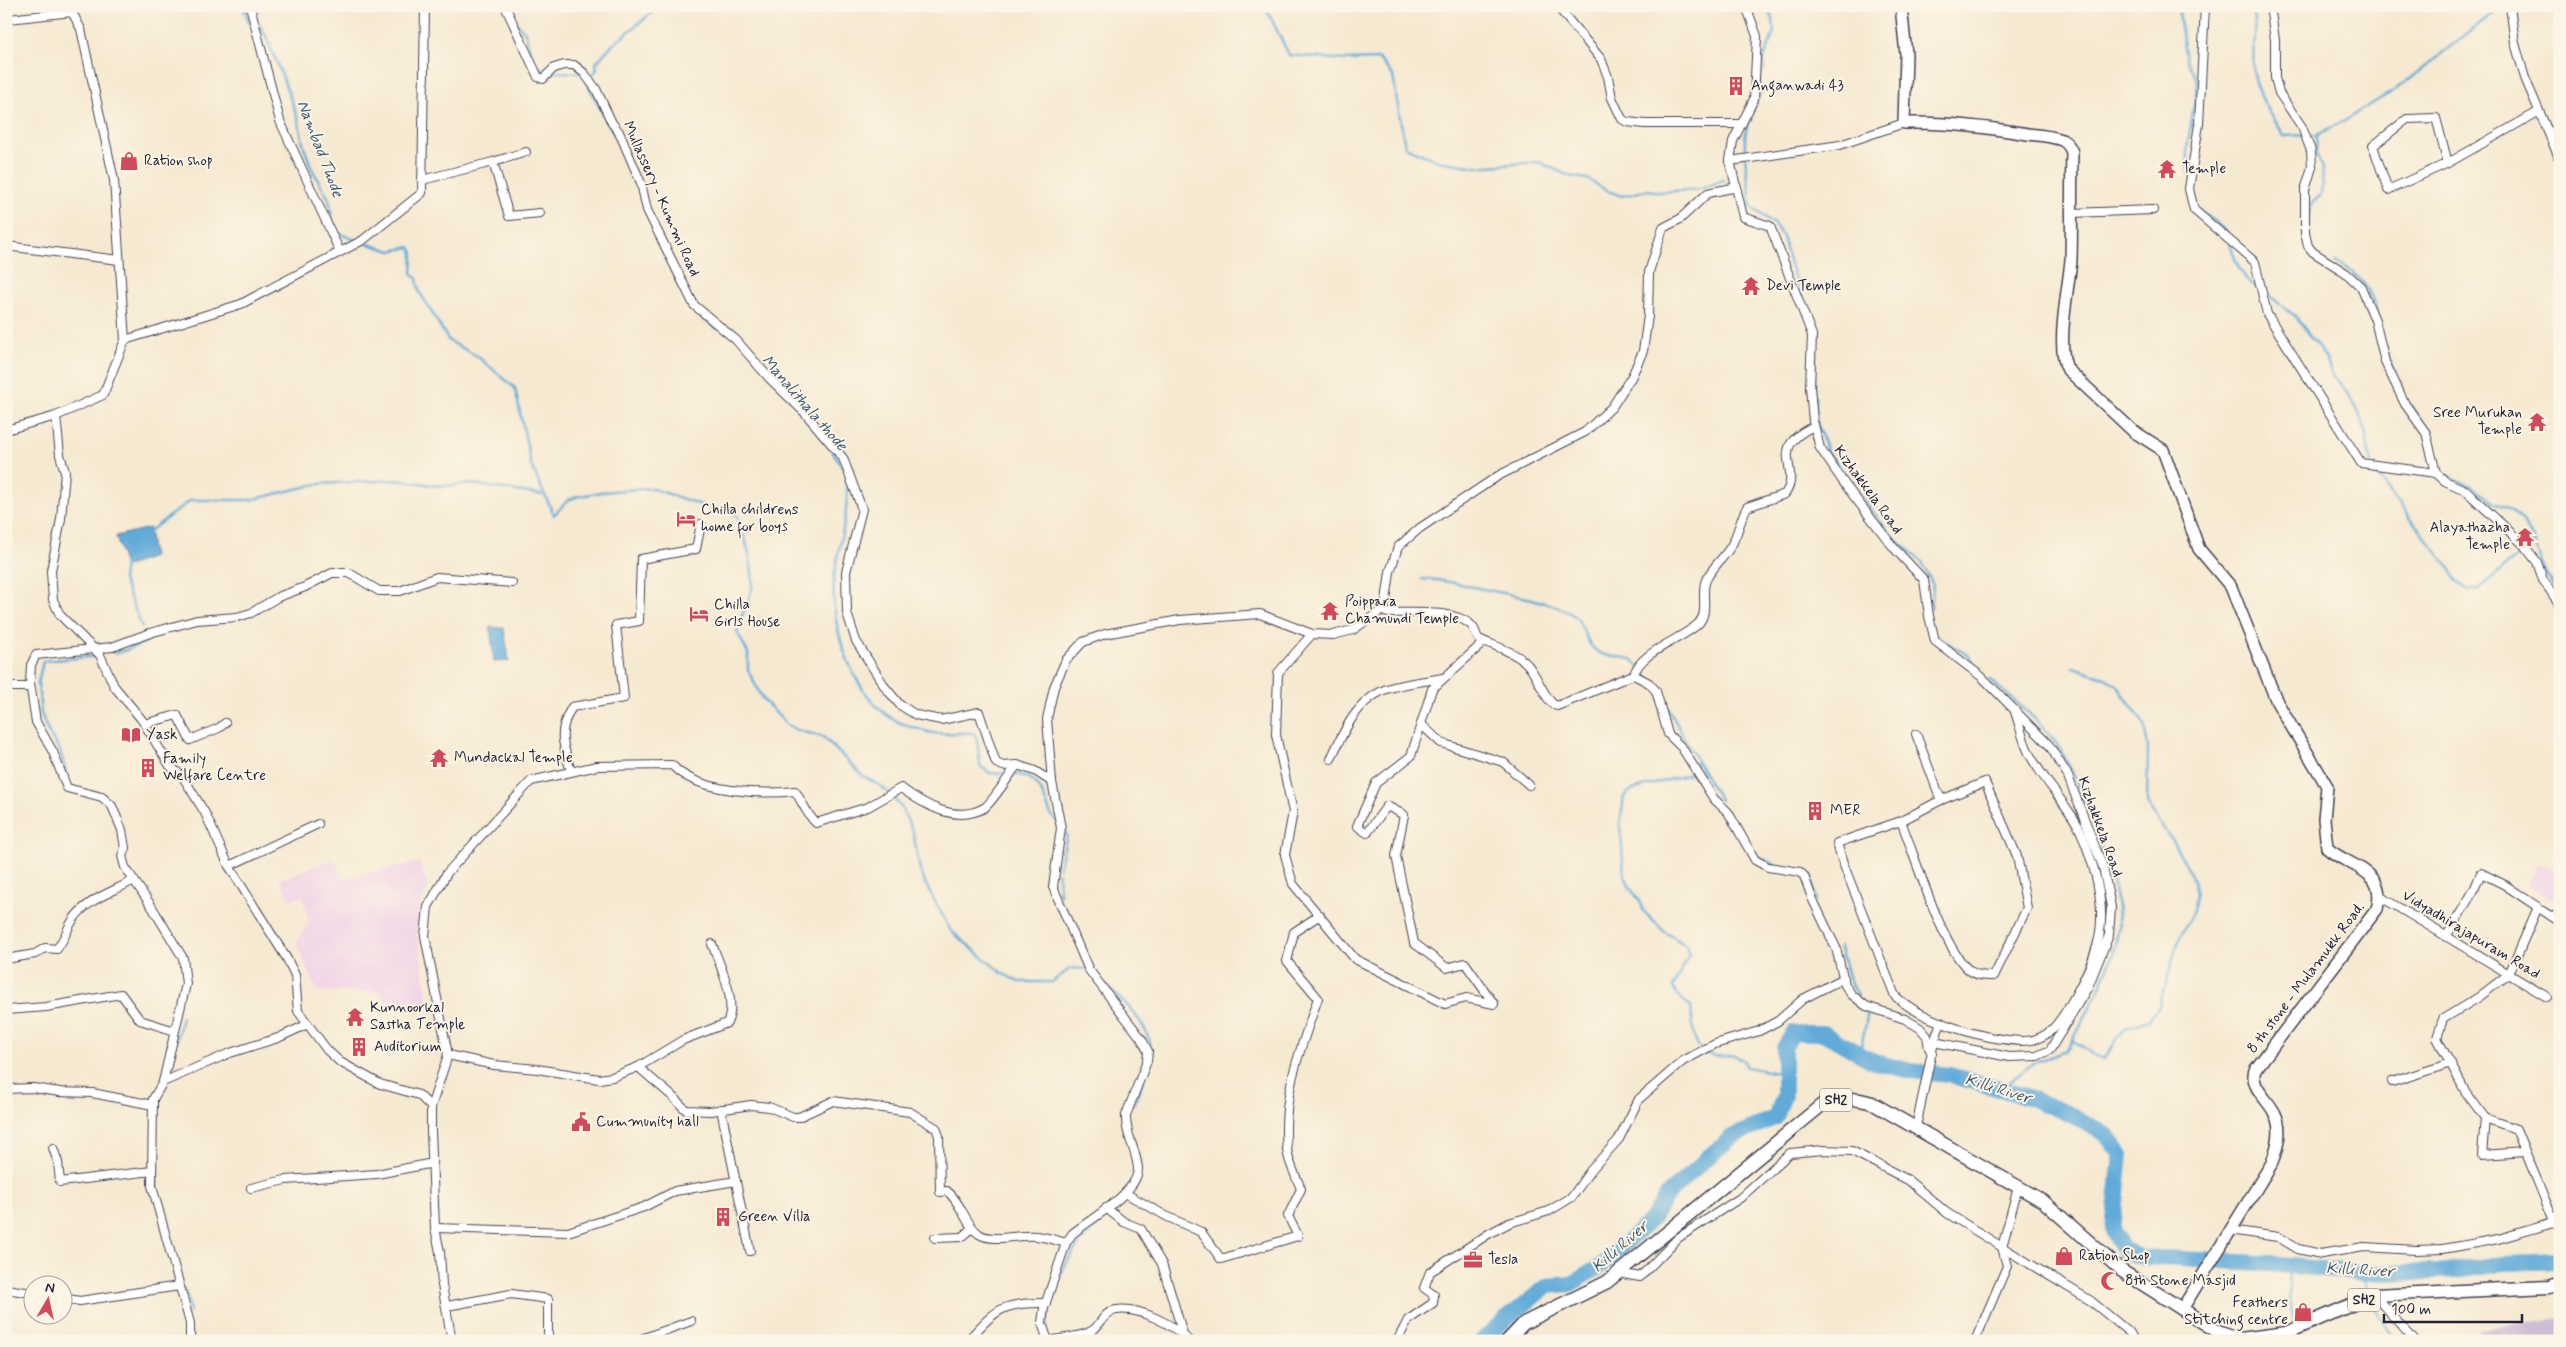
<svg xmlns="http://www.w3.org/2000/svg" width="2566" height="1347" font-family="Mynerve,sans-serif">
<rect width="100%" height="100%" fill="#fcf5e5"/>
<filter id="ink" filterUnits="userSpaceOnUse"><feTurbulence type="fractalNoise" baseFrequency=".02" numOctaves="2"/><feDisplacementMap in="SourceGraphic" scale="10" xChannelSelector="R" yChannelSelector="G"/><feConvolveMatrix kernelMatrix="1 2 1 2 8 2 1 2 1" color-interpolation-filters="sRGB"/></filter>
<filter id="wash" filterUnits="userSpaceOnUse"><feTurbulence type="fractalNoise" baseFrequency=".0096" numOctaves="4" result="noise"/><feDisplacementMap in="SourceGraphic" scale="20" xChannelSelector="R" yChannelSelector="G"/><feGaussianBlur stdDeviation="1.12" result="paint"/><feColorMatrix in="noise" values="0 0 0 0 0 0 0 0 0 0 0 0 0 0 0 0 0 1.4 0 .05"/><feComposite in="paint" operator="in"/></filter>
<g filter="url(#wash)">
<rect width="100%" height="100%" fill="#f6e9d1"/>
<g fill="#efd0e7">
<path d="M334,859L344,879L419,862L428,888L420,906L417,933L428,1001L386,1007L381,992L317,991L296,943L309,922L303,896L289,900L280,879Z"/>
<path d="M2558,861H2560V903L2527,885L2537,863L2553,870Z"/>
</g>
<path fill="#cdbed3" d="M2560,1318V1341H2481L2479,1329Z"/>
<g fill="#62abd9" stroke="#42668a">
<path d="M149,528L153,557L125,567L116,536Z"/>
<path d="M490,627L504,628L509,661L494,662Z"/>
</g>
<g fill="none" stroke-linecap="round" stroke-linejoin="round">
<g stroke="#62abd9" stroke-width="2.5">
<path d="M243,6L249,23L259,25L265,34L280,70L298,119L304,147L312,169L329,199L335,232L358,241"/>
<path d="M513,6L514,20L525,32L530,53"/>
<path d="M1265,6L1289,55L1345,60L1379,59L1393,76L1405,147L1438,161L1476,167L1539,162L1569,176L1587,179L1608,191L1622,196L1648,190L1660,192L1701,189L1724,180"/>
<path d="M1764,6L1773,19L1774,32L1764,59V69L1759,78C1764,94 1753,106 1748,122C1740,151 1749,178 1751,207L1774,224L1783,237L1790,265L1811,322"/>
<path d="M2178,6L2186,60L2198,81L2187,148L2189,173"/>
<path d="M2251,6C2261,28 2250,51 2254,74C2258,98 2273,116 2284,136L2317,135L2326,131L2395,90L2502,6"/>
<path d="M537,67L548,71"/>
<path d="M553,72L580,73"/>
<path d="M590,78L597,69L596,63L610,47L660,6"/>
<path d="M586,81L627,160"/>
<path d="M632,172L638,188"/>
<path d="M2196,207L2226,231L2227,234"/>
<path d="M2308,219L2312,203L2321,195L2323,168L2316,154L2317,135"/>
<path d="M654,232L677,282L685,294"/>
<path d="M362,242L391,251L410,247L413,253L412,273L417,279L419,291L449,341L477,356L515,388L531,465L554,515L568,500L576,497L601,492L651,488L713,509L728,507L734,509C743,528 755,568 752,588C749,603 740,617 737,632L748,653V670L762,698L786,724L797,730L823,737L864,777L879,785L890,794L901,807L913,832L920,870L926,885L951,931L1002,973L1019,982H1052L1071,968L1087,969"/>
<path d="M2230,244C2237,263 2240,278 2258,288"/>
<path d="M2335,262C2359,273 2373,290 2377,316"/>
<path d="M2265,292L2296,317L2327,360L2332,376C2341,381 2358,409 2362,420C2367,432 2366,447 2372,462"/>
<path d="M700,315L717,329"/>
<path d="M2384,343L2394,373"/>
<path d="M1814,392L1815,337"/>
<path d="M1815,397L1817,423L1827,451L1892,536L1922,562L1933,585L1931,609"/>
<path d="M2410,405L2430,432L2434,452"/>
<path d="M832,450L843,469"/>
<path d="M2374,467L2377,476L2450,568L2454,578L2468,591L2478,589L2535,542"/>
<path d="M2438,467L2440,471L2472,487L2493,502L2508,508L2522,520L2535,542L2543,569L2560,595"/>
<path d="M846,476C851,510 838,545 834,578C829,626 854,705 903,724C912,727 923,731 933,733C946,735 961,732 974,733L977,739L980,766L990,773L1007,774"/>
<path d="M147,533L191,500H251L317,484L397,480L440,486L472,484L542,495"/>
<path d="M125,563L123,580L142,627"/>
<path d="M1422,579C1442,579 1458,584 1478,588C1506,594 1545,599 1570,613C1586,621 1583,647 1602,654C1611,657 1623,657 1632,659L1652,682"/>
<path d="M1937,636L1969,656L1979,670"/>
<path d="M116,654L146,642"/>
<path d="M1989,679C2013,700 2044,722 2061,751C2081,786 2123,891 2118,930C2113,966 2089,1010 2072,1041"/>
<path d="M1660,693L1697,761L1695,765"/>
<path d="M1697,761L1720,800"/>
<path d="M1692,770L1690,774L1632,790L1624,796L1620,825L1624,873L1630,888L1640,901L1644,912L1665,932L1686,945L1689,955L1673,987L1676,994L1691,1007C1694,1040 1693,1062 1734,1055L1743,1060L1746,1067L1783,1074"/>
<path d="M1013,774C1050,776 1041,812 1059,823"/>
<path d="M69,783L60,750L48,732L41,713L38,683L43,661L99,656"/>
<path d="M92,791L103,795"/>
<path d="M1755,855L1775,865"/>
<path d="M1059,868L1067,836L1063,826"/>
<path d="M1802,870L1811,875L1816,901"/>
<path d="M1058,873L1060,895"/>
<path d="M1078,937L1087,957"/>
<path d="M1839,946C1846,963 1846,981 1858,996"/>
<path d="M1090,964L1097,974"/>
<path d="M1103,983C1122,1000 1149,1022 1151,1050"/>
<path d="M176,1043L182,1017"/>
<path d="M1859,1055L1866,1024V1008"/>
<path d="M2001,1089L2033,1063L2066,1051L2072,1041C2084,1045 2090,1056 2104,1059L2125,1028L2149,1020L2159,1006L2178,941L2194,911L2196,892L2192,877L2178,850L2147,803L2148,748L2144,724L2117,685L2104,677L2073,667"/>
<path d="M1134,1104L1151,1060"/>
<path d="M156,1105L163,1089"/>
<path d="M156,1155L157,1190"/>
<path d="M2290,1266L2289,1297L2295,1321"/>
<path d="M2365,1273L2367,1290"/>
<path d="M186,1293L190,1312"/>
<path d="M2372,1306L2391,1335L2397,1341"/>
<path d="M1047,1330C1046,1308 1061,1268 1074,1251C1081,1241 1091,1231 1100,1223C1115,1208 1134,1199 1139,1177"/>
<path d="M2300,1336L2303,1341"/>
</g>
<path stroke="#62abd9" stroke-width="16" d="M1482,1341L1494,1329L1547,1286L1571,1284L1601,1266L1653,1218L1667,1195L1707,1158L1732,1137L1776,1117L1784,1095V1048L1793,1033H1823L1874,1062L1911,1071L1950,1075L2028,1097L2076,1117L2106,1135L2121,1155L2113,1230L2123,1251L2142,1257L2259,1263L2365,1273L2438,1272L2503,1263L2560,1261"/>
</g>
</g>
<g filter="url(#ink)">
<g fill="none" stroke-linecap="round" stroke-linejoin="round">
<g stroke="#424052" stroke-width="10">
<g id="minor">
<path d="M250,6L280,121L340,252"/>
<path d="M505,6L538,77L543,79L554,68L564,65H574L584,73L596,89L612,123L619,132L641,183L647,210L694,305L736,340L770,379L805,413L843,458L862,509L846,572L847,613L856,641L885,687L900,705L916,715L941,720L979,712L996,763L1003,766L1017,765"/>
<path d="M1557,6L1601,59L1608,77L1612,98L1622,119L1627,122L1645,124H1741"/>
<path d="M1746,6L1757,36L1754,99L1733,141L1730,161L1743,217L1770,226L1812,335L1810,387L1813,421L1820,448L1846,486L1894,548L1924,580L1929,616L1935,641L1982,677L2049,745L2067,774L2103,867L2111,907L2109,935L2088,987L2050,1050L2037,1056L2009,1057L1934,1042"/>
<path d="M2205,6L2199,124L2189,189L2194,210L2255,262L2267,314L2361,463L2436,473"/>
<path d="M2270,6L2275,40V78L2279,93L2302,127L2311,151L2312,167L2305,190V232L2308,246L2313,252L2346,273L2361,287L2375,320L2385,362L2405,404L2426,433L2436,473L2445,481L2465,490L2523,544L2537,562L2543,580L2560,605"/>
<path d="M2510,6L2515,43L2525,78L2560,160"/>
<path d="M6,15L9,19L72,12L81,29L114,180L125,340"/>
<path d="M1730,161L1840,145L1904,123"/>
<path d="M493,162L526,152"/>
<path d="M2448,163L2436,118L2407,119L2373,146L2388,190L2448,163L2538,112"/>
<path d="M422,180L493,162L509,216L540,213"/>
<path d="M2071,213L2153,210"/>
<path d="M6,246L119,260"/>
<path d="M56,416L60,455L65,472L61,519L51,571L53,600L60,615L100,655L114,686L142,720L170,766L183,777L205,813L229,866L287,959L295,975L298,1011L327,1050L340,1062L380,1084L419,1095L431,1107"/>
<path d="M6,430L56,416L103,395L125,340L241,304L363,240L422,193L425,6"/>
<path d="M1382,611L1388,613C1410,613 1456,609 1472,626C1476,630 1475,635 1479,639C1494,646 1513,651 1525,662C1537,672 1545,703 1557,706L1628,677L1634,675L1649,683L1656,691L1668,734L1682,748L1714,799L1728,812L1755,860L1768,867L1800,872L1804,876L1812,898L1836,948L1845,985L1851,994L1866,1006L1905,1019L1920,1028L1927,1036L1929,1048L1932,1053"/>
<path d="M1312,634L1278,673L1276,735L1293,812L1285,855L1293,884L1355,959L1445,1004L1466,998L1494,1004L1465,963L1447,968L1414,943L1396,856L1404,815L1387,806L1367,833L1357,826L1376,783L1411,756L1432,689L1484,642"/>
<path d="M1634,675C1639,652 1681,640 1698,624C1710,612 1700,593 1706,580C1712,567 1724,558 1731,546C1738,534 1740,520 1747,507L1785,494C1803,468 1765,449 1814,426"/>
<path d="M6,687H30"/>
<path d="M144,724L177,715L190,740L219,728L225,723"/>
<path d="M1421,724L1441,743L1503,762L1529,785"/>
<path d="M1916,734L1941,800L1901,821L1837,843L1843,863L1895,996C1924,1022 1982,1039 2021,1041C2048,1042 2059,1023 2071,1003C2100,952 2110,923 2093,866C2088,852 2084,836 2077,824C2063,800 2043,779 2030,755C2023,742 2020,726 2015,712"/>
<path d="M1331,759C1343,732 1358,697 1390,688C1407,683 1426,681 1443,678"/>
<path d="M571,771C563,745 557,731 572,707L624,698L616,625L639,621L641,559L696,549L701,524"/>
<path d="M1901,821C1915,856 1942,948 1969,970C1976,976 1985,976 1994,976L2027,908L2017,856L1985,782L1941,800"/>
<path d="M229,866L318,824"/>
<path d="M2381,897L2547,997"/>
<path d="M2446,937L2474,890L2481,873L2505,885L2560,922"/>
<path d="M6,959L35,954L45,948L57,949C63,941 66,933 70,925C83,900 111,893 134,880"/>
<path d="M1088,968L1053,887L1061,828L1052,782L1047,719L1054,687L1066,660L1083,642L1105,634L1180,620L1260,614L1312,634L1333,635L1353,630L1385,608L1390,572L1398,547L1420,528L1498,476L1585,432L1612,407L1632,376L1643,351L1648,316L1649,272L1663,228L1680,219L1708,193L1737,187"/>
<path d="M6,1010L46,1007L121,994L140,1020L175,1031"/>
<path d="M448,1055L494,1065L537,1069L599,1079L612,1077L638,1067L672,1096L686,1110L711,1111L751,1105L769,1107L793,1117H799L833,1101L910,1112L936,1128L939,1136L940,1192L947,1191C962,1203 964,1223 979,1234C993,1243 1020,1234 1036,1236C1046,1237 1056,1240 1066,1243"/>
<path d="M638,1067L683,1040L727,1023C738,1001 720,966 712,944"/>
<path d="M163,1082L186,984L183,958L152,907L125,867L122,856L125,848L122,830L112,806L102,797L67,788L53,752L36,722L30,683L31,665L36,655L112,647L150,633L197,620L237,617L251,613L278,597L305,587L332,573H349L379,591H400L437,577L512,583"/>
<path d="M2392,1082L2451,1063"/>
<path d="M6,1089L33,1088L60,1092L92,1093L153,1105"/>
<path d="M721,1109L750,1251"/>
<path d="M2485,1118L2516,1129L2555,1224"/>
<path d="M1916,1127L1934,1042L1941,1022"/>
<path d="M53,1148L58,1162L60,1182L152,1171"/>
<path d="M2525,1152L2482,1155L2485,1118L2465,1091L2437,1038L2443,1019L2479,997L2509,974L2538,907"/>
<path d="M2018,1187L2002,1247L2091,1301L2130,1333L2134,1341"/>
<path d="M251,1188L285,1180L377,1174L433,1163"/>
<path d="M1125,1193L1166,1216L1201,1232L1221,1259L1298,1236L1288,1216L1301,1189C1296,1176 1288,1162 1287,1149C1281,1095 1301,1048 1318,998L1287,961L1294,932L1320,915"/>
<path d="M1106,1208L1124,1222L1141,1229L1162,1264L1183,1334"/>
<path d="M435,1228L568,1232L644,1207L675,1191L736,1181"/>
<path d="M2230,1230L2278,1237L2298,1249L2321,1254L2364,1247L2416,1250L2443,1249L2498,1239L2560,1221"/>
<path d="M935,1238L962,1237L972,1228"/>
<path d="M1618,1273L1640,1277L1678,1238L1740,1198L1790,1153L1823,1150L1852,1151L1908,1180L1947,1213L2002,1247L2007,1266L1975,1341"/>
<path d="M6,1289L32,1293"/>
<path d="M2374,1295L2415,1341"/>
<path d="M62,1298L80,1301L179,1286"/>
<path d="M447,1306L511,1294L548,1299V1341"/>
<path d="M190,1341V1323L152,1186L153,1099L163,1082L230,1053L278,1038L308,1024"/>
<path d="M455,1341L451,1336L442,1285L440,1252L435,1228L431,1131V1107L448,1055L425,936L428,907L447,873L531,781L597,766L672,765C695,792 761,795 795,791C802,801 806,814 816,823L868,807L901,788C923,804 955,824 984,808C991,804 1011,773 1017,765L1035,771L1052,782"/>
<path d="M636,1341L691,1321"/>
<path d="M967,1341C996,1310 1001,1302 1046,1303"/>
<path d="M1048,1341L1042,1323L1044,1308L1066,1243L1072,1234C1090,1219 1139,1192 1138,1168C1136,1149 1125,1134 1126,1115L1147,1061L1148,1051L1141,1038L1089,970"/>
<path d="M1048,1341C1061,1338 1083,1337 1093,1330C1102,1323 1104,1312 1116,1310C1138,1306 1175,1325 1189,1341"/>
<path d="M1397,1341L1408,1320L1433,1303L1434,1295L1424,1288L1430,1272L1490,1233L1509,1223L1549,1211L1572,1197L1590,1171L1619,1139L1639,1099L1683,1061L1715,1044L1759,1031L1778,1021L1803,999L1844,978"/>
</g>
</g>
<g stroke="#424052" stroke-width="14">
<path id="secondary" d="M1901,6L1906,54L1904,123C1945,122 1987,127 2028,134C2039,135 2052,136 2062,140C2068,143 2070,147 2072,152C2071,188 2072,224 2071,260C2069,286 2055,349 2068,370L2133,431L2163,450L2199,549L2231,587L2277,702L2327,786L2324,819L2327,848C2349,868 2388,869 2377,909L2255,1070C2249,1087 2269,1100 2275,1114C2283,1130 2277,1147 2272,1163L2182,1309"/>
</g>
<g stroke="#424052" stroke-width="15">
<path id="primary" d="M1507,1341L1524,1323L1607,1282L1823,1104C1841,1098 1853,1097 1872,1103L2043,1201L2122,1271L2215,1330L2240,1339L2286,1333L2374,1295L2548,1287L2560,1283"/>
</g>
<use href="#minor" stroke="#fff" stroke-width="8"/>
<use href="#secondary" stroke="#fff" stroke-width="11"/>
<use href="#primary" stroke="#fff" stroke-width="12"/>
</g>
</g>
<defs>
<g id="building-bare" transform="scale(1.5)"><path d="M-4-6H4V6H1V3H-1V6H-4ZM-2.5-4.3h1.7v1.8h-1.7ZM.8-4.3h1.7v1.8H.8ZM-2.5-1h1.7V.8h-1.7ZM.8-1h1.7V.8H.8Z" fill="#d1495b" stroke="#fcf5e5" stroke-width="2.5" paint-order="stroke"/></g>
<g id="shop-bare" transform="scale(1.5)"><path d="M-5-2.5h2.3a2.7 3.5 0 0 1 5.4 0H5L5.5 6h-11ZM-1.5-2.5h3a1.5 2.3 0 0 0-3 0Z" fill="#d1495b" stroke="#fcf5e5" stroke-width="2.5" paint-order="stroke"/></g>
<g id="temple-bare" transform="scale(1.5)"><path d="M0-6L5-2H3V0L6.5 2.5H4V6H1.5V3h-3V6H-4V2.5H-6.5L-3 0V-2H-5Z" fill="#d1495b" stroke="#fcf5e5" stroke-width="2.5" paint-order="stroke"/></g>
<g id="hotel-bare" transform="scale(1.5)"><path d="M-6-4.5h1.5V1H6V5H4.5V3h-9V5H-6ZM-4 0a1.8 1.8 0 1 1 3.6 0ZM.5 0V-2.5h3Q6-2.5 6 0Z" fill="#d1495b" stroke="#fcf5e5" stroke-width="2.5" paint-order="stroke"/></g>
<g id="library-bare" transform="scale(1.5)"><path d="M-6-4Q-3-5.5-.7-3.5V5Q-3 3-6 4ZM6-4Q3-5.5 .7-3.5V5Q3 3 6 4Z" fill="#d1495b" stroke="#fcf5e5" stroke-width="2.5" paint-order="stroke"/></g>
<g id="civic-bare" transform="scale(1.5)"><path d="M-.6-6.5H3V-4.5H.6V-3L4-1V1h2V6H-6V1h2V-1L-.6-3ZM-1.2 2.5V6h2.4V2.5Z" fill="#d1495b" stroke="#fcf5e5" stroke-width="2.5" paint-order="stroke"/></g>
<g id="office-bare" transform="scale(1.5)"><path d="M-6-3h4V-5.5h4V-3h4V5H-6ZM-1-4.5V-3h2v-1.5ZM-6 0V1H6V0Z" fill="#d1495b" stroke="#fcf5e5" stroke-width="2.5" paint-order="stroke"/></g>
<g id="mosque-bare" transform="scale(1.5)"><path d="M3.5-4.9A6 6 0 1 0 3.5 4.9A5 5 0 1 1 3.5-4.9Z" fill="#d1495b" stroke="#fcf5e5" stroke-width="2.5" paint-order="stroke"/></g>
</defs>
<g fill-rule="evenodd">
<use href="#building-bare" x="1736" y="86"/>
<use href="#shop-bare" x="129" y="161"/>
<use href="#temple-bare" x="2167" y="169"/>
<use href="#temple-bare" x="1751" y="286"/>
<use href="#temple-bare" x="2537" y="422"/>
<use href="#hotel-bare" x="686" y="519"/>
<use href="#temple-bare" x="2525" y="537"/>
<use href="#temple-bare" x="1330" y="611"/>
<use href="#hotel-bare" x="699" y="614"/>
<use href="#library-bare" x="131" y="735"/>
<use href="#temple-bare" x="439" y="758"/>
<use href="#building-bare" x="148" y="768"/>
<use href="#building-bare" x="1815" y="811"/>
<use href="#temple-bare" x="355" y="1017"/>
<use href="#building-bare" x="359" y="1047"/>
<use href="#civic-bare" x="581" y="1122"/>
<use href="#building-bare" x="723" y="1217"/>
<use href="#shop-bare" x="2064" y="1256"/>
<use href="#office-bare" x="1473" y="1260"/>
<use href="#mosque-bare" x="2110" y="1281"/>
<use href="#shop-bare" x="2303" y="1312"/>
</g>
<g text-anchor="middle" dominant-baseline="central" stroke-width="4" stroke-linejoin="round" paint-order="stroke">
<g fill="#fcf5e5" stroke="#63616e" stroke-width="1">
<rect x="1820" y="1088.5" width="32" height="23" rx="4"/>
<rect x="2348" y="1288.5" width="32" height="23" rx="4"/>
</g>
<g font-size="14" font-weight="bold" fill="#22223b">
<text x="1836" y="1100">SH2</text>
<text x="2364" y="1300">SH2</text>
</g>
<g font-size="15" fill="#22223b" stroke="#fcf5e5" text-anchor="start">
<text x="1751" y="86">Anganwadi 43</text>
<text x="144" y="161">Ration shop</text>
<text x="2182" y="169">Temple</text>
<text x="1766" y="286">Devi Temple</text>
<text x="2522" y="413" text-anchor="end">Sree Murukan<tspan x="2522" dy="17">Temple</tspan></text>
<text x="701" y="510">Chilla childrens<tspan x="701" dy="17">home for boys</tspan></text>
<text x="2510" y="528" text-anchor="end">Alayathazha<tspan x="2510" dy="17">Temple</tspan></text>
<text x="1345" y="602">Poippara<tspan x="1345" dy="17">Chamundi Temple</tspan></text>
<text x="714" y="605">Chilla<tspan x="714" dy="17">Girls House</tspan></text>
<text x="146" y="735">Yask</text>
<text x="454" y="758">Mundackal Temple</text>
<text x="163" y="759">Family<tspan x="163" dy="17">Welfare Centre</tspan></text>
<text x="1830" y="811">MER</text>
<text x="370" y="1008">Kunnoorkal<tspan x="370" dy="17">Sastha Temple</tspan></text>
<text x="374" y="1047">Auditorium</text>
<text x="596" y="1122">Cummunity hall</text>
<text x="738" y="1217">Green Villa</text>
<text x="2079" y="1256">Ration Shop</text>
<text x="1488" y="1260">Tesla</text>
<text x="2125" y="1281">8th Stone Masjid</text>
<text x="2288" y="1303" text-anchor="end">Feathers<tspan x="2288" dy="17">Stitching centre</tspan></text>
</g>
<g font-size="15" fill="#22223b" stroke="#fcf5e5">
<text transform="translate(661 199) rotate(66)">Mullassery - Kummi Road</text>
<text transform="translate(1868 490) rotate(54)">Kizhakkela Road</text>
<text transform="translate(2100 827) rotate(70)">Kizhakkela Road</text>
<text transform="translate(2471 935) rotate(31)">Vidyadhirajapuram Road</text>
<text transform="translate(2306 978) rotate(-53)">8 th stone - Mulamukk Road.</text>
</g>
<g font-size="16" font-style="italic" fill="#3c597a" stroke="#fcf5e5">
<text transform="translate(320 149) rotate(69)">Nambad Thode</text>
<text transform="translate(804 403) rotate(49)">Manalithala thode</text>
<text transform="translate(1998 1089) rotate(17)">Killi River</text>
<text transform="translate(1620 1247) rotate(-41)">Killi River</text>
<text transform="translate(2360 1270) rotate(3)">Killi River</text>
</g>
</g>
<rect width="2566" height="1347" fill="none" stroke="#fcf5e5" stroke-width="25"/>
<g transform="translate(48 1300) rotate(9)"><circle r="24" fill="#fcf5e5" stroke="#a5a1a1"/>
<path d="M0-4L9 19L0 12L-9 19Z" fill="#d1495b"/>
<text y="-8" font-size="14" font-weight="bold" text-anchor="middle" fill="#22223b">N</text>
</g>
<path d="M2384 1314v8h138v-8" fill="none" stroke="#22223b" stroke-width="2.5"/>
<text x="2391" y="1314" font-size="15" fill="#22223b" stroke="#fcf5e5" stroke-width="4" paint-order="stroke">100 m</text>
</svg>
